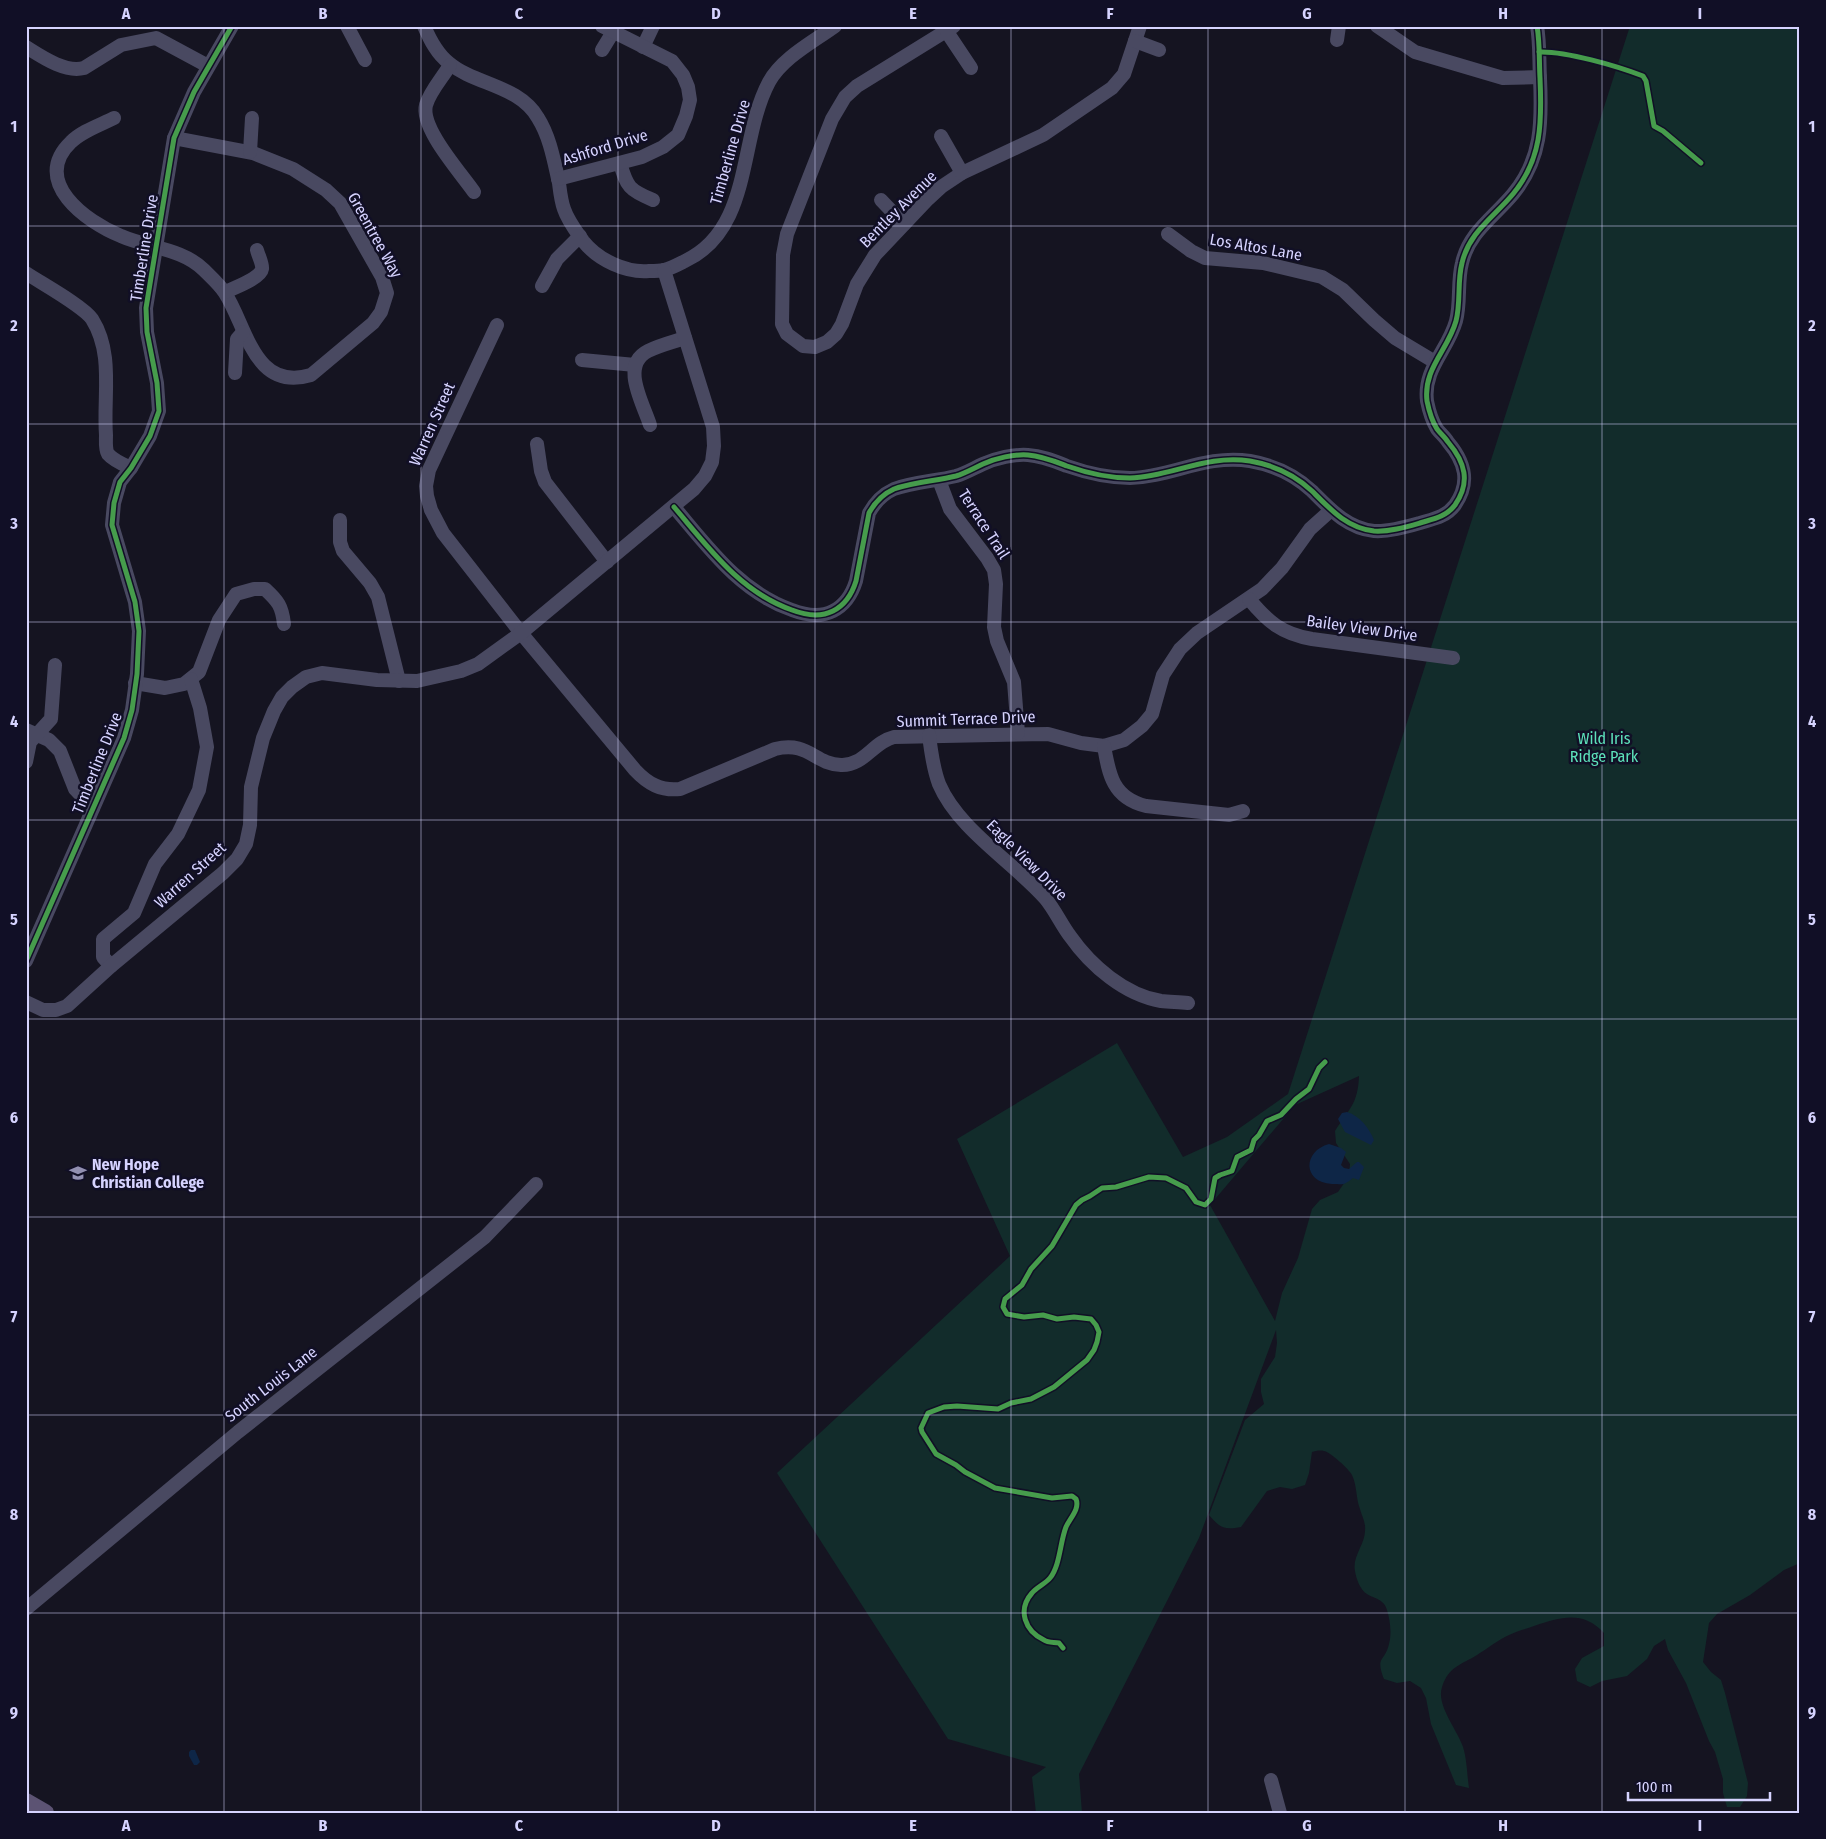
<svg xmlns="http://www.w3.org/2000/svg" width="1826" height="1839" font-family="'Fira Sans Condensed',sans-serif">
<rect width="100%" height="100%" fill="#151421"/>
<path fill="#122c2b" fill-rule="evenodd" d="M1630,26H1800V1563L1784,1570L1750,1595L1717,1614L1709,1623L1703,1662L1711,1672L1721,1680L1725,1693L1748,1783L1747,1796L1740,1807H1727L1723,1793V1779L1715,1752L1709,1741L1686,1683L1668,1650L1665,1639L1654,1646L1647,1659L1627,1676L1602,1681L1590,1687L1577,1681L1575,1669L1582,1658L1604,1646V1633C1583,1610 1561,1617 1534,1626C1526,1629 1517,1631 1509,1635C1498,1640 1488,1648 1477,1655C1461,1665 1449,1666 1442,1687C1436,1705 1457,1729 1463,1747C1467,1759 1467,1775 1469,1788L1456,1785L1431,1724L1426,1698L1421,1688L1410,1681L1397,1683L1384,1679C1375,1656 1385,1662 1389,1644C1392,1633 1390,1620 1387,1610C1384,1599 1375,1599 1367,1594C1360,1590 1356,1578 1355,1571C1352,1557 1365,1544 1365,1531C1366,1522 1362,1517 1360,1509C1356,1499 1357,1485 1352,1475C1349,1469 1330,1452 1324,1451C1320,1450 1315,1451 1312,1452L1309,1473L1305,1485L1292,1489L1280,1487L1267,1491L1241,1527C1224,1530 1220,1528 1209,1515L1245,1420L1264,1404L1261,1392V1379L1275,1357L1277,1343L1276,1330L1199,1538L1079,1774L1082,1813H1036L1032,1777L1046,1767L948,1739L777,1473L1010,1256L957,1139L1117,1043L1183,1157L1227,1137L1288,1094ZM1359,1076C1358,1104 1349,1109 1335,1131L1336,1143L1350,1164L1349,1176L1338,1192L1320,1200L1312,1209L1298,1258L1282,1293L1275,1321L1210,1205L1295,1105Z"/>
<g fill="#0e2647">
<path d="M1347,1112C1360,1116 1369,1128 1374,1140L1371,1145L1345,1132L1338,1119L1342,1113Z"/>
<path d="M1329,1144L1341,1148L1346,1152L1341,1165L1344,1168L1349,1169L1357,1162H1359L1364,1167L1359,1180L1353,1178C1343,1186 1344,1184 1332,1184C1302,1182 1303,1151 1329,1144Z"/>
<path d="M191,1750H195L200,1762L197,1765H194L189,1756V1752Z"/>
</g>
<g fill="none" stroke-linecap="round" stroke-linejoin="round">
<g stroke="#494961" stroke-width="14">
<path d="M347,26L365,60"/>
<path d="M424,26C430,40 437,54 449,63C475,85 519,85 538,118C550,137 554,161 559,183C560,191 561,201 564,209C568,221 576,231 583,241C598,260 626,273 649,271C654,271 660,271 664,270C672,268 679,264 685,261C753,229 738,140 769,82C782,58 813,42 835,26"/>
<path d="M954,26L857,86L845,97L832,119L787,234L783,255L782,324L787,334L803,346L815,347L827,342L836,334L842,324L857,284L875,255L928,199L941,187L962,173L1043,135L1112,88L1124,74L1140,26"/>
<path d="M1377,26L1415,52L1503,78L1540,77"/>
<path d="M947,32L971,68"/>
<path d="M1337,40L1339,26"/>
<path d="M1135,41L1159,50"/>
<path d="M26,47C42,57 65,73 84,68L121,45L156,38L208,66"/>
<path d="M643,47L653,26"/>
<path d="M602,50L613,32"/>
<path d="M450,65C443,77 430,91 426,105C420,128 461,173 474,192"/>
<path d="M114,118C100,125 82,131 71,142C30,181 86,222 121,236C148,248 182,248 204,270C211,277 220,285 225,293C247,327 254,392 311,375L373,323L381,312L387,293L382,277L340,203L326,190L293,169L253,153L174,138"/>
<path d="M941,136L962,173"/>
<path d="M250,152L252,118"/>
<path d="M620,163C627,187 629,190 653,200"/>
<path d="M558,179L642,157L663,147L678,135L686,116L690,100L688,87L683,75L672,61L602,26"/>
<path d="M881,200L904,224"/>
<path d="M1168,234L1191,251L1205,258L1263,263L1322,277L1343,290L1374,320L1395,338L1435,362"/>
<path d="M26,273C41,283 83,306 92,319C114,354 103,396 106,435C106,441 105,449 108,454C113,460 124,465 131,468"/>
<path d="M542,286L557,259L580,236"/>
<path d="M225,292C232,289 261,278 262,269C263,264 258,255 257,250"/>
<path d="M497,325L429,470L426,486L427,496L431,510L443,533L521,633L635,770C648,784 661,791 680,789L775,749C809,741 814,764 841,765C864,766 873,742 894,737L1048,734L1081,743L1104,746L1124,740L1142,726L1152,714L1163,675L1180,649L1197,633L1262,589L1282,568L1310,529L1330,511"/>
<path d="M582,360L635,365"/>
<path d="M235,373L237,339L243,332"/>
<path d="M650,425C643,403 620,365 648,351C660,345 673,342 685,338"/>
<path d="M537,444L541,471L545,482L607,562"/>
<path d="M939,480L950,509L987,558L994,570L996,584L994,627L997,641L1014,682L1018,733"/>
<path d="M674,507C708,547 740,592 792,610C805,615 819,618 833,611C845,605 852,594 856,581L869,513C875,502 883,494 894,489C913,482 936,481 956,476C966,473 974,468 983,464C996,458 1014,454 1028,455C1042,456 1054,461 1067,466C1087,473 1108,478 1130,478C1171,477 1206,454 1250,461C1273,465 1295,475 1312,491C1330,509 1347,528 1374,531C1389,532 1406,527 1420,523C1433,519 1446,517 1455,505C1471,482 1465,462 1448,442C1445,437 1440,433 1437,429C1432,421 1429,411 1427,401C1423,369 1448,350 1456,321C1461,302 1457,282 1462,263C1469,232 1494,217 1513,194C1542,159 1542,122 1540,78C1539,61 1540,43 1537,26"/>
<path d="M340,520V542L343,551L370,583L378,597L399,681"/>
<path d="M1249,599C1268,622 1282,634 1312,639L1453,658"/>
<path d="M135,683L165,688L184,684L199,672L219,620L236,594L254,589H265C278,601 282,606 284,624"/>
<path d="M26,730L49,740L60,751L75,789L93,808"/>
<path d="M929,735C931,752 933,768 939,784C958,829 1013,862 1045,898C1055,910 1061,924 1070,936C1091,966 1125,995 1161,1001C1170,1002 1179,1002 1188,1003"/>
<path d="M1104,746C1109,775 1113,798 1146,806L1229,815L1243,811"/>
<path d="M26,762L30,742L51,719L55,665"/>
<path d="M26,961L124,738L132,710L137,674L139,631L135,602L112,525L114,503L120,482L131,468L150,436L159,411L157,383L147,332L146,308L174,138L194,92L232,26"/>
<path d="M111,966L103,957V939L134,913L155,864L178,834L199,790L207,747L200,708L191,679"/>
<path d="M26,1002L43,1010H56L67,1006L111,966L223,873L237,859L246,844L250,825L251,787L263,738L274,711L282,697L292,687L306,677L322,673L377,680L417,681L461,671L478,664L521,633L694,489L705,476L712,462L714,446L713,427L664,270"/>
<path d="M26,1609L238,1432L485,1237L536,1184"/>
<path d="M1271,1780L1280,1813"/>
</g>
<path stroke="#5c5373" stroke-width="18" d="M26,1802L45,1813"/>
<g stroke="#110f26" stroke-width="8">
<g id="cycleway">
<path d="M1539,52C1566,51 1617,66 1643,76L1646,81L1654,126L1663,131L1701,163"/>
<path d="M674,507C708,547 740,592 792,610C805,615 819,618 833,611C845,605 852,594 856,581L869,513C875,502 883,494 894,489C913,482 936,481 956,476C966,473 974,468 983,464C996,458 1014,454 1028,455C1042,456 1054,461 1067,466C1087,473 1108,478 1130,478C1171,477 1206,454 1250,461C1273,465 1295,475 1312,491C1330,509 1347,528 1374,531C1389,532 1406,527 1420,523C1433,519 1446,517 1455,505C1471,482 1465,462 1448,442C1445,437 1440,433 1437,429C1432,421 1429,411 1427,401C1423,369 1448,350 1456,321C1461,302 1457,282 1462,263C1469,232 1494,217 1513,194C1542,159 1542,122 1540,78C1539,61 1540,43 1537,26"/>
<path d="M26,961L124,738L132,710L137,674L139,631L135,602L112,525L114,503L120,482L131,468L150,436L159,411L157,383L147,332L146,308L174,138L194,92L232,26"/>
<path d="M1063,1648L1059,1643C1054,1642 1048,1643 1044,1640C1025,1631 1017,1610 1032,1593C1037,1587 1045,1584 1050,1578C1060,1566 1060,1542 1066,1527C1070,1518 1080,1509 1076,1499L1072,1496L1052,1498L995,1488L965,1472L956,1465L936,1454L922,1432L921,1428L928,1413L944,1407L957,1406L998,1409L1011,1403L1031,1399L1054,1387L1087,1360L1094,1350L1097,1342L1099,1332L1096,1325L1091,1319L1074,1317L1057,1319L1043,1315L1024,1317L1007,1314L1003,1307L1005,1299L1022,1285L1031,1269L1052,1246L1076,1205L1082,1200L1090,1196L1102,1188L1116,1187L1149,1177L1166,1178L1186,1188L1196,1202L1205,1205L1211,1199L1215,1178L1220,1175L1232,1171L1237,1157L1251,1150L1254,1140L1259,1135L1267,1121L1281,1115L1296,1099L1309,1089L1319,1068L1325,1062"/>
</g>
</g>
<use href="#cycleway" stroke="#469c4c" stroke-width="5"/>
</g>
<path fill="none" stroke="#d6d3ff" stroke-width="1" stroke-opacity="0.55" d="M224,26V1813M421,26V1813M618,26V1813M815,26V1813M1011,26V1813M1208,26V1813M1405,26V1813M1602,26V1813M26,226H1800M26,424H1800M26,622H1800M26,820H1800M26,1019H1800M26,1217H1800M26,1415H1800M26,1613H1800"/>
<defs>
<g id="university-bare" transform="scale(1.35)"><path d="M0-5L7-2L0 1L-7-2ZM-4 1L0 2.5L4 1V4Q0 6-4 4Z" fill="#9290b1" stroke="#110f26" stroke-width="2.5" paint-order="stroke"/></g>
</defs>
<g fill-rule="evenodd">
<use href="#university-bare" x="78" y="1173"/>
</g>
<g text-anchor="middle" dominant-baseline="central" stroke-width="5" stroke-linejoin="round" paint-order="stroke">
<g font-size="16" fill="#d6d3ff" stroke="#110f26">
<text transform="translate(605 147) rotate(-17)">Ashford Drive</text>
<text transform="translate(730 152) rotate(-74)">Timberline Drive</text>
<text transform="translate(898 209) rotate(-45)">Bentley Avenue</text>
<text transform="translate(375 235) rotate(61)">Greentree Way</text>
<text transform="translate(1256 247) rotate(10)">Los Altos Lane</text>
<text transform="translate(144 248) rotate(-81)">Timberline Drive</text>
<text transform="translate(432 424) rotate(-66)">Warren Street</text>
<text transform="translate(984 524) rotate(57)">Terrace Trail</text>
<text transform="translate(1362 628) rotate(8)">Bailey View Drive</text>
<text transform="translate(966 719) rotate(-2)">Summit Terrace Drive</text>
<text transform="translate(97 763) rotate(-68)">Timberline Drive</text>
<text transform="translate(1027 860) rotate(45)">Eagle View Drive</text>
<text transform="translate(190 875) rotate(-42)">Warren Street</text>
<text transform="translate(271 1384) rotate(-38)">South Louis Lane</text>
</g>
<g font-size="16" fill="#5de1ba" stroke="#110f26">
<text x="1604" y="738">Wild Iris<tspan x="1604" dy="18">Ridge Park</tspan></text>
</g>
<g font-size="16" font-weight="bold" fill="#d6d3ff" stroke="#110f26" text-anchor="start">
<text x="92" y="1164">New Hope<tspan x="92" dy="18">Christian College</tspan></text>
</g>
</g>
<rect width="1826" height="1839" fill="none" stroke="#110f26" stroke-width="55"/>
<path d="M1628 1792v8h142v-8" fill="none" stroke="#d6d3ff" stroke-width="2.5"/>
<text x="1636" y="1792" font-size="15" fill="#d6d3ff" stroke="#110f26" stroke-width="4" paint-order="stroke">100 m</text>
<rect x="28" y="28" width="1770" height="1784" fill="none" stroke="#d6d3ff" stroke-width="2"/>
<g font-size="16" text-anchor="middle" font-weight="bold" fill="#d6d3ff">
<text x="126" y="19">A</text>
<text x="323" y="19">B</text>
<text x="519" y="19">C</text>
<text x="716" y="19">D</text>
<text x="913" y="19">E</text>
<text x="1110" y="19">F</text>
<text x="1307" y="19">G</text>
<text x="1503" y="19">H</text>
<text x="1700" y="19">I</text>
<text x="14" y="132">1</text>
<text x="1812" y="132">1</text>
<text x="14" y="331">2</text>
<text x="1812" y="331">2</text>
<text x="14" y="529">3</text>
<text x="1812" y="529">3</text>
<text x="14" y="727">4</text>
<text x="1812" y="727">4</text>
<text x="14" y="925">5</text>
<text x="1812" y="925">5</text>
<text x="14" y="1123">6</text>
<text x="1812" y="1123">6</text>
<text x="14" y="1322">7</text>
<text x="1812" y="1322">7</text>
<text x="14" y="1520">8</text>
<text x="1812" y="1520">8</text>
<text x="14" y="1718">9</text>
<text x="1812" y="1718">9</text>
<text x="126" y="1831">A</text>
<text x="323" y="1831">B</text>
<text x="519" y="1831">C</text>
<text x="716" y="1831">D</text>
<text x="913" y="1831">E</text>
<text x="1110" y="1831">F</text>
<text x="1307" y="1831">G</text>
<text x="1503" y="1831">H</text>
<text x="1700" y="1831">I</text>
</g>
</svg>
